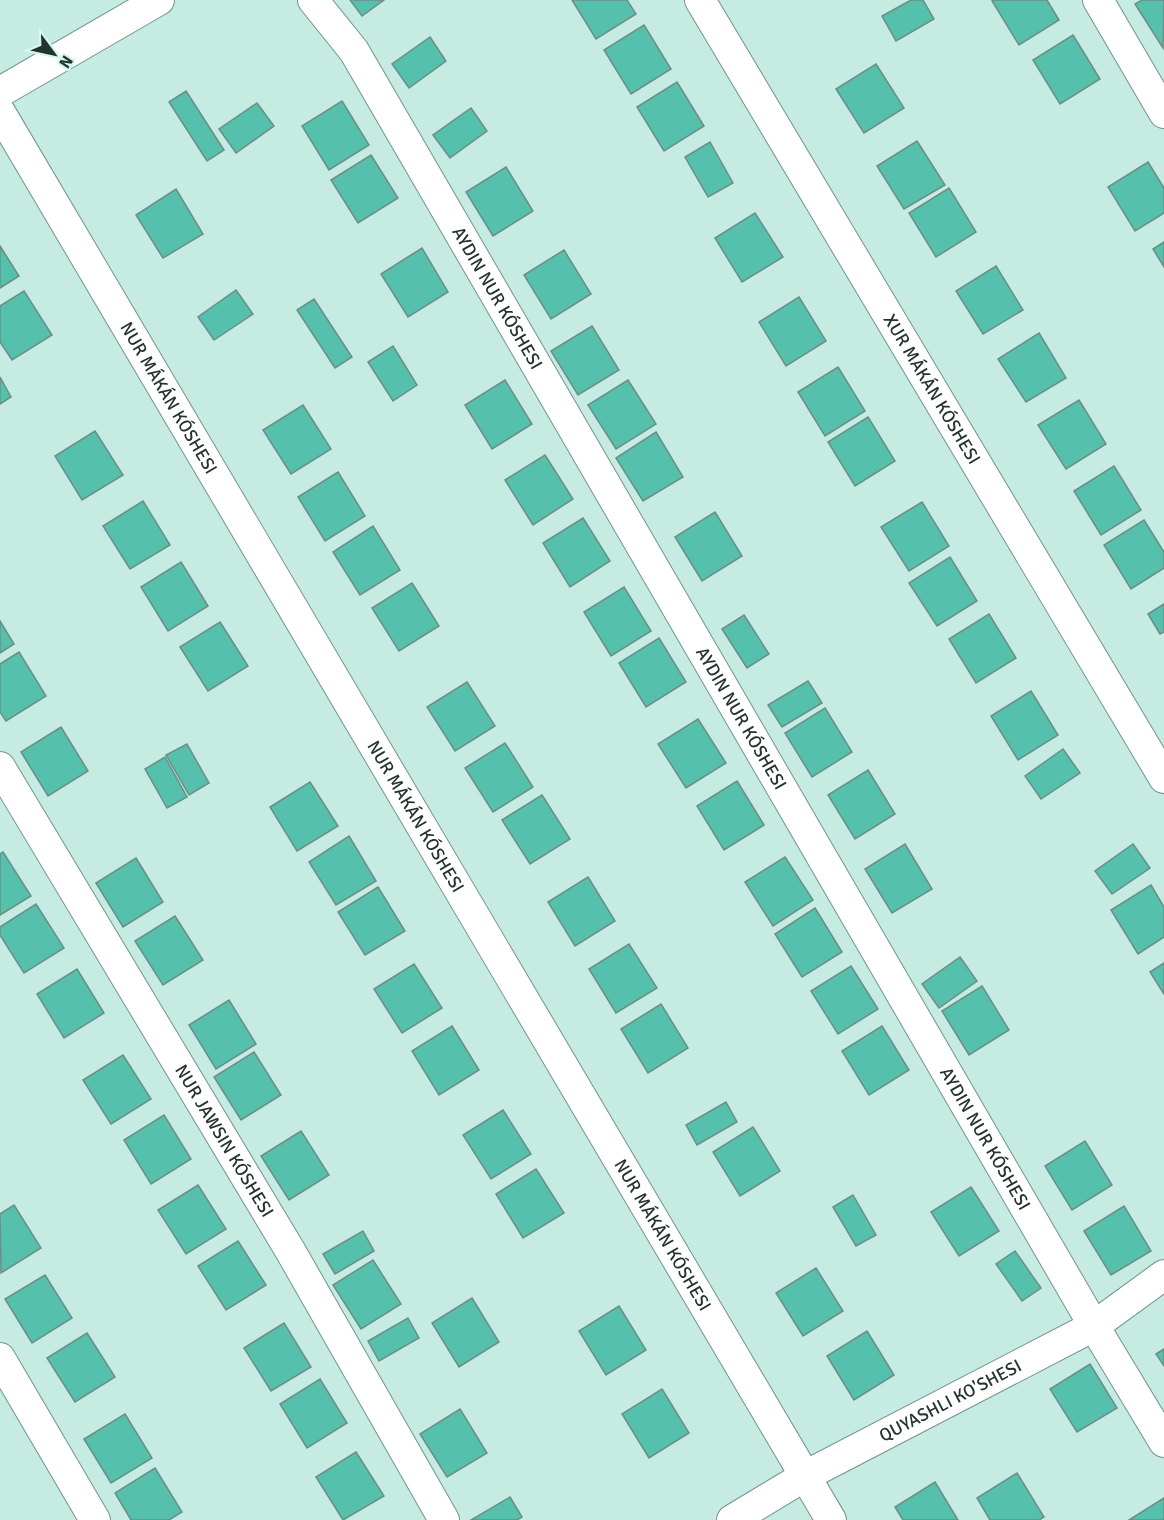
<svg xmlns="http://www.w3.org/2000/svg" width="1164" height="1520" font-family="Signika,sans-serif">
<rect width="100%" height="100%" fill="#c6ebe2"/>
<g fill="#55c0ac" stroke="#6c8e86" stroke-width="1.5">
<path d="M350,0H384L362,16Z"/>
<path d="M572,0H627L636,14L596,39Z"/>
<path d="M911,0H923L934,19L896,41L882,16Z"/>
<path d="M995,0H1047L1059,20L1019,45L992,1Z"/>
<path d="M1142,0H1164L1163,48L1135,4Z"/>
<path d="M644,25L671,69L631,94L604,50Z"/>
<path d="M1073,35L1100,79L1060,104L1033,60Z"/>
<path d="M430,37L446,61L409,88L392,64Z"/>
<path d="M876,64L904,108L864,133L836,89Z"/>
<path d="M677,82L704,126L664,151L637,107Z"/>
<path d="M186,91L224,150L207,161L169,102Z"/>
<path d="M342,101L369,145L329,170L302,126Z"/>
<path d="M257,103L274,126L236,153L219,129Z"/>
<path d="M471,108L487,131L450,158L433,135Z"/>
<path d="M917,141L945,185L904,209L877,166Z"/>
<path d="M710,142L733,183L708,197L685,157Z"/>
<path d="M371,155L398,198L358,223L331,180Z"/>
<path d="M1148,162L1164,188V213L1135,231L1108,187Z"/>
<path d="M506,167L533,211L493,236L466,192Z"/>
<path d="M949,188L976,232L936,257L909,213Z"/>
<path d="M176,189L203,234L163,258L136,215Z"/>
<path d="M755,213L783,257L742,282L715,238Z"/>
<path d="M1164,242V267L1153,249Z"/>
<path d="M0,246L19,276L0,288Z"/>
<path d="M422,248L448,292L408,317L381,274Z"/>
<path d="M564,250L591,294L551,319L524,275Z"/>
<path d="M996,266L1023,310L983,334L956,291Z"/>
<path d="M236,290L253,314L214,340L198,317Z"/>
<path d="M24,291L52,335L12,360L0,342V306Z"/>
<path d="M799,297L826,341L786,366L759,322Z"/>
<path d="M314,299L352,357L335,368L297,310Z"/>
<path d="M592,326L619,370L578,395L551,351Z"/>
<path d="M1039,333L1066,378L1026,402L998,359Z"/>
<path d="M393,346L417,385L393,401L368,362Z"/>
<path d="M838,367L865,411L825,436L798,392Z"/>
<path d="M0,377L11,397L0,404Z"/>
<path d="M505,380L532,424L492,449L465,405Z"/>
<path d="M628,380L656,424L616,449L588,405Z"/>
<path d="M1079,400L1106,444L1066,469L1038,425Z"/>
<path d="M303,405L331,449L291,474L263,430Z"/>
<path d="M868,417L895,461L855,486L828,442Z"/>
<path d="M95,431L123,475L82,500L55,456Z"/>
<path d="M656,432L683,477L643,501L616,458Z"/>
<path d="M545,455L573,499L533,525L505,480Z"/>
<path d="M1114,466L1141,510L1101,535L1074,491Z"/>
<path d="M338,472L365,516L325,541L298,497Z"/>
<path d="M143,501L170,545L130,569L103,526Z"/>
<path d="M922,502L949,546L909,571L881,527Z"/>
<path d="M715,512L742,556L702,581L675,537Z"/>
<path d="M583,518L610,561L570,587L543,543Z"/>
<path d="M1144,520L1164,552V568L1131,589L1104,545Z"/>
<path d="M373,526L400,570L360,595L333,552Z"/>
<path d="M950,557L977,601L937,626L909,583Z"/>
<path d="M181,562L208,606L168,631L141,587Z"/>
<path d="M412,583L439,626L399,651L372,608Z"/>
<path d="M624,587L651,631L611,656L584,612Z"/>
<path d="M1164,604V632L1160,634L1148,614Z"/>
<path d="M989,614L1016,658L976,683L949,639Z"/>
<path d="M744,615L769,654L747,668L722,629Z"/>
<path d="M0,621L14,644L0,653Z"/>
<path d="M220,622L248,666L208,691L180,647Z"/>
<path d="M659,638L686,682L646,707L619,663Z"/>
<path d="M19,652L46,696L6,721L0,712V664Z"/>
<path d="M808,681L822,703L782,727L768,705Z"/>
<path d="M467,682L495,726L455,751L427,707Z"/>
<path d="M1031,691L1058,735L1018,760L991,716Z"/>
<path d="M825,708L852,752L812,777L785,733Z"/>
<path d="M698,719L726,763L686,788L658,744Z"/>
<path d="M61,727L88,771L48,796L21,752Z"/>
<path d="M505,743L533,787L493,812L465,768Z"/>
<path d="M187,744L209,783L189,795L166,755Z"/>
<path d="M1063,749L1080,773L1041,799L1025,776Z"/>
<path d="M165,757L187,797L167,808L145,769Z"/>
<path d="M868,770L895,814L855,839L828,795Z"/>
<path d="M737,781L764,825L724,850L697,806Z"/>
<path d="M310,782L338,826L297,851L270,807Z"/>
<path d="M542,795L570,839L530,864L502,820Z"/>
<path d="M349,836L376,881L336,905L309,862Z"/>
<path d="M905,844L932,889L892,913L865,869Z"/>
<path d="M1133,844L1150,868L1112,894L1095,871Z"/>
<path d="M3,852L31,896L0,915V854Z"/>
<path d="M785,857L813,900L773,926L745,882Z"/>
<path d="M136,858L163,902L123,927L96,883Z"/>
<path d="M588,877L615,921L575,946L548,902Z"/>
<path d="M1151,885L1164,907V937L1138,954L1111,910Z"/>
<path d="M378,887L405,931L365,955L338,912Z"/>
<path d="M36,904L64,948L24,973L0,935V927Z"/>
<path d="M815,908L842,952L802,977L775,934Z"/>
<path d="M175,916L203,960L163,985L135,941Z"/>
<path d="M629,944L657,988L616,1013L589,969Z"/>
<path d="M960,957L977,981L939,1008L922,984Z"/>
<path d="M1164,963V994L1150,972Z"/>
<path d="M414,964L442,1008L402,1033L374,989Z"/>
<path d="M851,966L878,1009L838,1034L811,991Z"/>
<path d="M77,969L104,1013L64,1038L37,994Z"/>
<path d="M982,986L1009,1030L969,1055L942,1011Z"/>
<path d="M229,1000L256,1044L216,1069L189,1025Z"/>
<path d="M661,1004L688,1048L648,1073L621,1029Z"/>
<path d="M452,1026L479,1070L439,1095L412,1051Z"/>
<path d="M882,1026L909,1070L869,1095L842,1051Z"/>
<path d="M254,1052L281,1095L241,1120L214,1077Z"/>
<path d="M123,1055L151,1099L111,1124L83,1080Z"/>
<path d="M726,1102L737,1122L697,1145L686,1125Z"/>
<path d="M503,1110L531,1154L491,1179L463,1135Z"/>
<path d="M164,1115L191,1159L151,1184L124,1140Z"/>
<path d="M753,1127L780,1171L740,1196L713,1152Z"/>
<path d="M301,1131L329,1175L289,1200L261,1156Z"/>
<path d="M1085,1141L1112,1185L1072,1210L1045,1166Z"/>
<path d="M536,1169L564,1213L523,1238L496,1194Z"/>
<path d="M198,1185L226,1229L186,1254L158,1210Z"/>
<path d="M971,1187L999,1231L959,1256L931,1212Z"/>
<path d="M853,1195L876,1235L856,1246L833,1207Z"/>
<path d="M14,1205L41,1248L1,1273L0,1214Z"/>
<path d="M1124,1206L1151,1251L1111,1275L1084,1231Z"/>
<path d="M363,1231L374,1251L335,1274L323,1254Z"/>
<path d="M238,1241L266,1285L226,1310L198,1266Z"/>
<path d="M1015,1251L1041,1288L1022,1301L996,1264Z"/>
<path d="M373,1260L401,1304L361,1329L333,1285Z"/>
<path d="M816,1268L843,1311L803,1336L776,1293Z"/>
<path d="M45,1275L72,1318L32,1343L5,1299Z"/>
<path d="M472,1298L499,1342L459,1367L432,1323Z"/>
<path d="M619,1306L646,1350L606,1375L579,1331Z"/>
<path d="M408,1318L419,1338L379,1361L368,1341Z"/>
<path d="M284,1323L311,1367L271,1391L244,1348Z"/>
<path d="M867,1331L894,1375L854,1400L827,1356Z"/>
<path d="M87,1333L115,1377L75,1402L47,1358Z"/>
<path d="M1164,1349V1366L1156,1354Z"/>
<path d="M1090,1364L1117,1408L1077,1432L1050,1389Z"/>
<path d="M320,1379L347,1423L307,1448L280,1404Z"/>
<path d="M662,1389L689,1433L649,1458L622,1414Z"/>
<path d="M460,1409L487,1453L447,1477L420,1434Z"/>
<path d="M125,1414L152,1458L111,1483L84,1439Z"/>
<path d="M356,1452L384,1496L343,1520L316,1477Z"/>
<path d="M155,1468L182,1512L169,1520H131L115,1493Z"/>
<path d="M1017,1473L1044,1517L1039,1520H990L977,1498Z"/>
<path d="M935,1482L958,1520H903L895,1507Z"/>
<path d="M510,1497L522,1517L517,1520H471Z"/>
<path d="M1164,1498V1520H1129Z"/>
</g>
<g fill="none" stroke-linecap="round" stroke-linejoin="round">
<g stroke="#72948c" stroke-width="32">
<g id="minor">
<path id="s1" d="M313,0L354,51L1094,1326L1164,1442"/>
<path id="s2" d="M700,0L1164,778"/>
<path d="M1098,0L1164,113"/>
<path d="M0,92L159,0"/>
<path id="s3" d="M0,112L831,1520"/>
<path id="s4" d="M0,767L291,1252L444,1520"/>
<path d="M0,1358L95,1520"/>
<path id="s5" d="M732,1520L805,1476L1094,1326L1164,1275"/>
</g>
</g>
<use href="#minor" stroke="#fff" stroke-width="30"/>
</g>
<g text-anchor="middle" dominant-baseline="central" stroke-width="4.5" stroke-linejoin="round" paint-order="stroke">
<g font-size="18" fill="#24332f" stroke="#d3f8ef">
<text stroke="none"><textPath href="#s1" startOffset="351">AYDIN NUR KÓSHESI</textPath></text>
<text stroke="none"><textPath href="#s2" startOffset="453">XUR MÁKÁN KÓSHESI</textPath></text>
<text stroke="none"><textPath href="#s3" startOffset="332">NUR MÁKÁN KÓSHESI</textPath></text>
<text stroke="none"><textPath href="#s1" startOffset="837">AYDIN NUR KÓSHESI</textPath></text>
<text stroke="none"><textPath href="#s3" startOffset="818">NUR MÁKÁN KÓSHESI</textPath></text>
<text stroke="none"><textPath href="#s1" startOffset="1323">AYDIN NUR KÓSHESI</textPath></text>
<text stroke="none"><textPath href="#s4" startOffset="436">NUR JAWSIN KÓSHESI</textPath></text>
<text stroke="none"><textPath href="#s3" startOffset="1304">NUR MÁKÁN KÓSHESI</textPath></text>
<text stroke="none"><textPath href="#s5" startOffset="249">QUYASHLI KO'SHESI</textPath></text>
</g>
</g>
<g transform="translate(54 54) rotate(123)" stroke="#d3f8ef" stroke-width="4.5" paint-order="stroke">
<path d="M0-4.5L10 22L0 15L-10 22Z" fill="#24332f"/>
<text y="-9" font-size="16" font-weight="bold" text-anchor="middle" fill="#24332f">N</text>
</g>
</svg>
